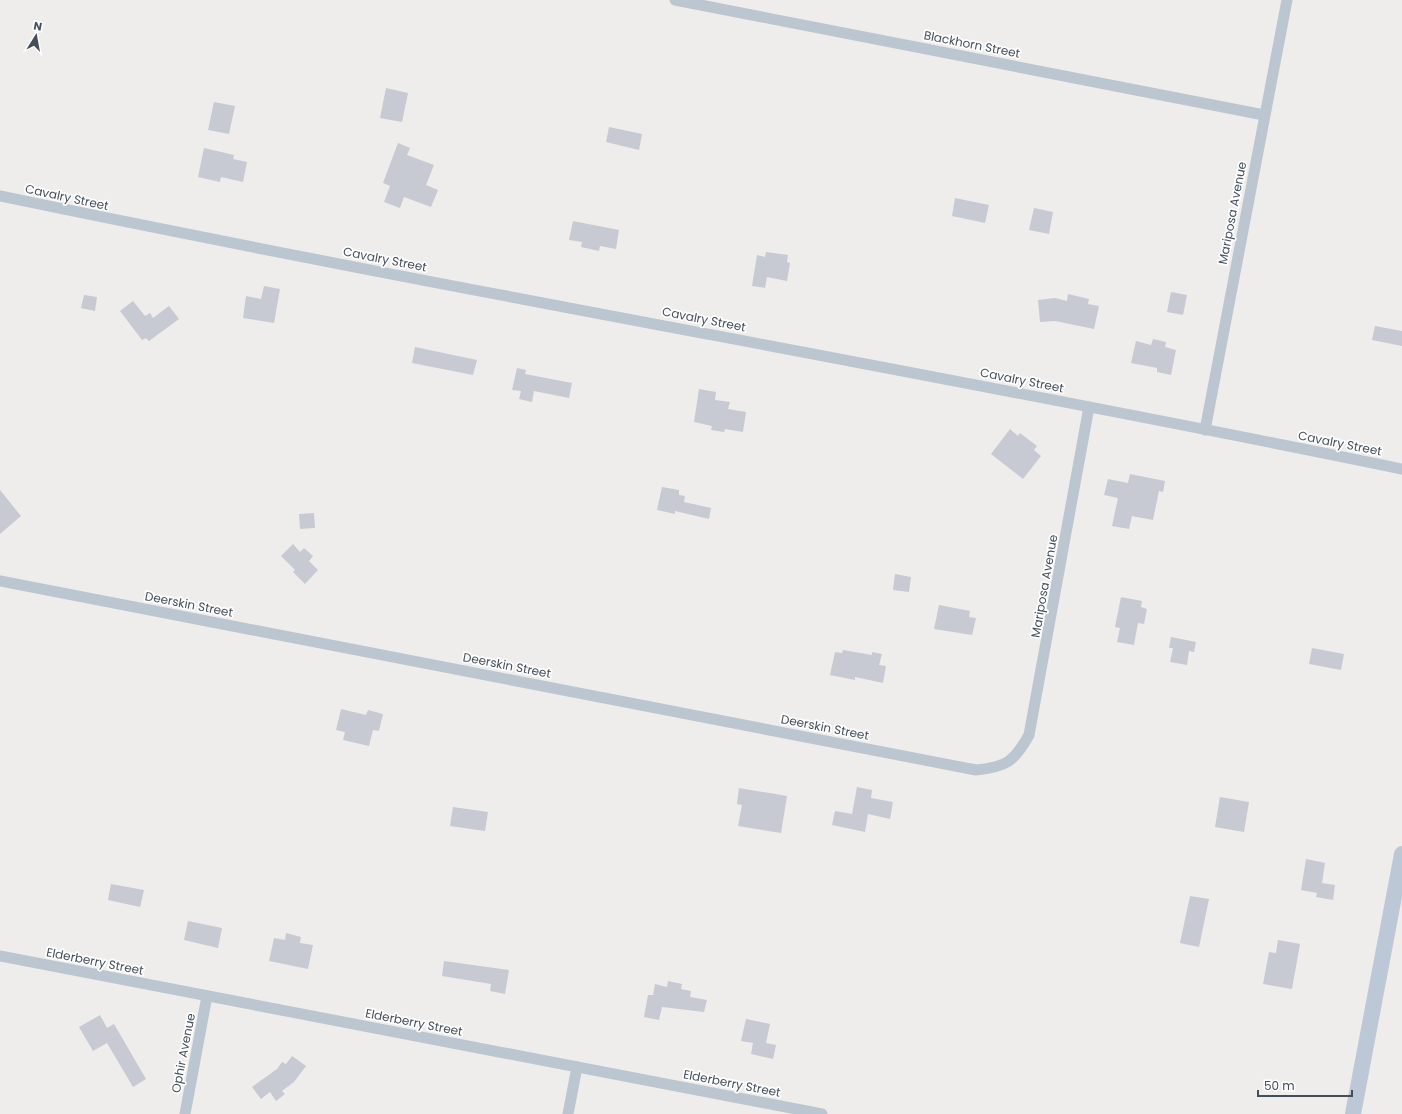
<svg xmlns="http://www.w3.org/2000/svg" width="1402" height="1114" font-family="Poppins,sans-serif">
<rect width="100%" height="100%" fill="#efecec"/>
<g fill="#c7cad3">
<path d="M386,88L408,93L402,122L380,118Z"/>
<path d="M214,102L235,106L229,134L208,130Z"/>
<path d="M609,127L642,134L639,150L606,142Z"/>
<path d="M398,143L410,148L407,155L434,165L426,185L438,190L431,207L404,197L400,208L384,202L390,186L383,183Z"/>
<path d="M204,148L234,155L233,159L247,162L243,182L221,177L220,182L198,177Z"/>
<path d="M955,198L989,205L985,223L952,216Z"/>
<path d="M1034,208L1053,212L1049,234L1029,230Z"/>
<path d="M573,221L619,230L616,249L600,246L599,251L581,247L582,242L569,240Z"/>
<path d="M766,252L788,255L787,262L790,263L787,281L767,277L765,288L752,286L757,255L765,257Z"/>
<path d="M264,286L280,289L274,323L243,318L246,296L261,299Z"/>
<path d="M1171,292L1187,295L1183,315L1167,312Z"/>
<path d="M1068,294L1089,299L1088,304L1099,306L1094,329L1055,321L1040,322L1038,300L1055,298L1067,301Z"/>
<path d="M84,295L97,297L95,311L81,308Z"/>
<path d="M133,301L145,316L150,313L153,318L169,306L179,319L149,341L146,338L142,340L120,311Z"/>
<path d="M1375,326L1402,331V346L1372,340Z"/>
<path d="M1153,339L1166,342L1165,347L1176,350L1171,375L1157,372V368L1131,363L1136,341L1151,345Z"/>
<path d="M415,347L477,360L473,375L412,363Z"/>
<path d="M517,368L526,370L525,374L572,383L569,398L534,391L532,402L519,399L521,391L512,390Z"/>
<path d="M699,389L716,392L715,400L730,402L728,409L746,412L743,432L725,429L724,432L711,430L712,426L694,422Z"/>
<path d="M1010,429L1018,436L1020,433L1037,446L1034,450L1041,456L1023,479L991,454Z"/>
<path d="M1130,474L1165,481L1163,492L1159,491L1153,520L1132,516L1129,529L1112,526L1118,498L1104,495L1108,479L1128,483Z"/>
<path d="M662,487L679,490V495L685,496L684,502L711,508L709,519L675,511V514L657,510Z"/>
<path d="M0,490L21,516L0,534Z"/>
<path d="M314,513L315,528L300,529L299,514Z"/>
<path d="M293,544L300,552L304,548L313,556L309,561L318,570L305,584L293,572L295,570L281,556Z"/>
<path d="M895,574L911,577L909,592L893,590Z"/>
<path d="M1121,597L1142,601L1141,607L1147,609L1144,624L1138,623L1134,645L1117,642L1120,628L1115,627Z"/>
<path d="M939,605L970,611L969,617L976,618L972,635L934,629Z"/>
<path d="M1171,637L1196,642L1194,652L1189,651L1187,665L1170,662L1173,648H1169Z"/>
<path d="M1312,648L1344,654L1341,670L1309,664Z"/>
<path d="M843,650L872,655V652L882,654L879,665L886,666L883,683L855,677V680L830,675L835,652L842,653Z"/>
<path d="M341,709L366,715L368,710L383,714L379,731L373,730L369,746L343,740L345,732L336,730Z"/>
<path d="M857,787L872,790L871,798L893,802L890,819L868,814L865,832L832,825L835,811L852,814Z"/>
<path d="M739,788L787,796L781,833L738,826L742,805L737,804Z"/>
<path d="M1220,797L1249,802L1244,832L1215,827Z"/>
<path d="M453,807L488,812L485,831L450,826Z"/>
<path d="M1306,859L1325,863L1322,883L1335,885L1333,900L1316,897L1317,893L1301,890Z"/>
<path d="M111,884L144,890L140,907L108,900Z"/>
<path d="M1190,896L1209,899L1199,947L1180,943Z"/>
<path d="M188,921L222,928L218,948L184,940Z"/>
<path d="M286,933L301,937L300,943L313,945L308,969L269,961L274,938L285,940Z"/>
<path d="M1278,940L1300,944L1292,989L1263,984L1269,952L1276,953Z"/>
<path d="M444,961L509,970L505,994L490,991L491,984L442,976Z"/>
<path d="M668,981L682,984L681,989L691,991L690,997L707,1000L704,1012L662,1007L659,1020L644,1017L648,995H653L655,984L667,987Z"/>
<path d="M100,1015L107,1028L114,1024L146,1079L133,1087L107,1043L93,1051L79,1027Z"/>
<path d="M746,1019L770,1024L766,1043L776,1045L773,1059L751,1054L753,1043L741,1041Z"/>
<path d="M292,1056L306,1066L294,1082L282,1091L285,1094L276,1101L270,1092L261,1099L252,1087L277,1069L282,1062L286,1064Z"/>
</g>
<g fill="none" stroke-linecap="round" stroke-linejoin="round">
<g stroke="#bbc6d0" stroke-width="11">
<path d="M675,0L1264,115"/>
<path d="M0,196C466,293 936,373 1402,469"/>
<path d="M1205,430L1287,0"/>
<path d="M0,581L976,770C1006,767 1014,762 1029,735L1089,407"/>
<path d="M0,956L822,1114"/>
<path d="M185,1114L207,996"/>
<path d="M568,1114L577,1067"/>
</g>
<path stroke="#bdc8d7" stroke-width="16" d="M1353,1114L1402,854"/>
</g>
<g text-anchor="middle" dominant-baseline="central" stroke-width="3.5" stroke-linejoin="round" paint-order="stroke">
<g font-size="12" fill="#434e5b" stroke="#fff">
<text transform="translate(972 44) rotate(11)">Blackhorn Street</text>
<text transform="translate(67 197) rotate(12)">Cavalry Street</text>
<text transform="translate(1232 213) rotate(-79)">Mariposa Avenue</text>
<text transform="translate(385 259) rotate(11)">Cavalry Street</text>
<text transform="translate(704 319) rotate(11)">Cavalry Street</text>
<text transform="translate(1022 380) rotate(11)">Cavalry Street</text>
<text transform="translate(1340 443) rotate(11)">Cavalry Street</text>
<text transform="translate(1044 586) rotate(-80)">Mariposa Avenue</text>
<text transform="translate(189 604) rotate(11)">Deerskin Street</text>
<text transform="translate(507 665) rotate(11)">Deerskin Street</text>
<text transform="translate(825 727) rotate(11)">Deerskin Street</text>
<text transform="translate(95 961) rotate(11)">Elderberry Street</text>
<text transform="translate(414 1022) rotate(11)">Elderberry Street</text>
<text transform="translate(183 1053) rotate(-79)">Ophir Avenue</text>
<text transform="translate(732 1083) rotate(11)">Elderberry Street</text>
</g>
</g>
<g transform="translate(36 36) rotate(11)" stroke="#ffffff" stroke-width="3" paint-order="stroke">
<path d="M0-3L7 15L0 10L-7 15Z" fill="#434e5b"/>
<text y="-6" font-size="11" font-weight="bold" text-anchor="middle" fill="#434e5b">N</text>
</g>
<path d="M1258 1090v6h94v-6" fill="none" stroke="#434e5b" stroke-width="2"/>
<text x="1264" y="1090" font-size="12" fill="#434e5b" stroke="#ffffff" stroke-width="3" paint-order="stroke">50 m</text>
</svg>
